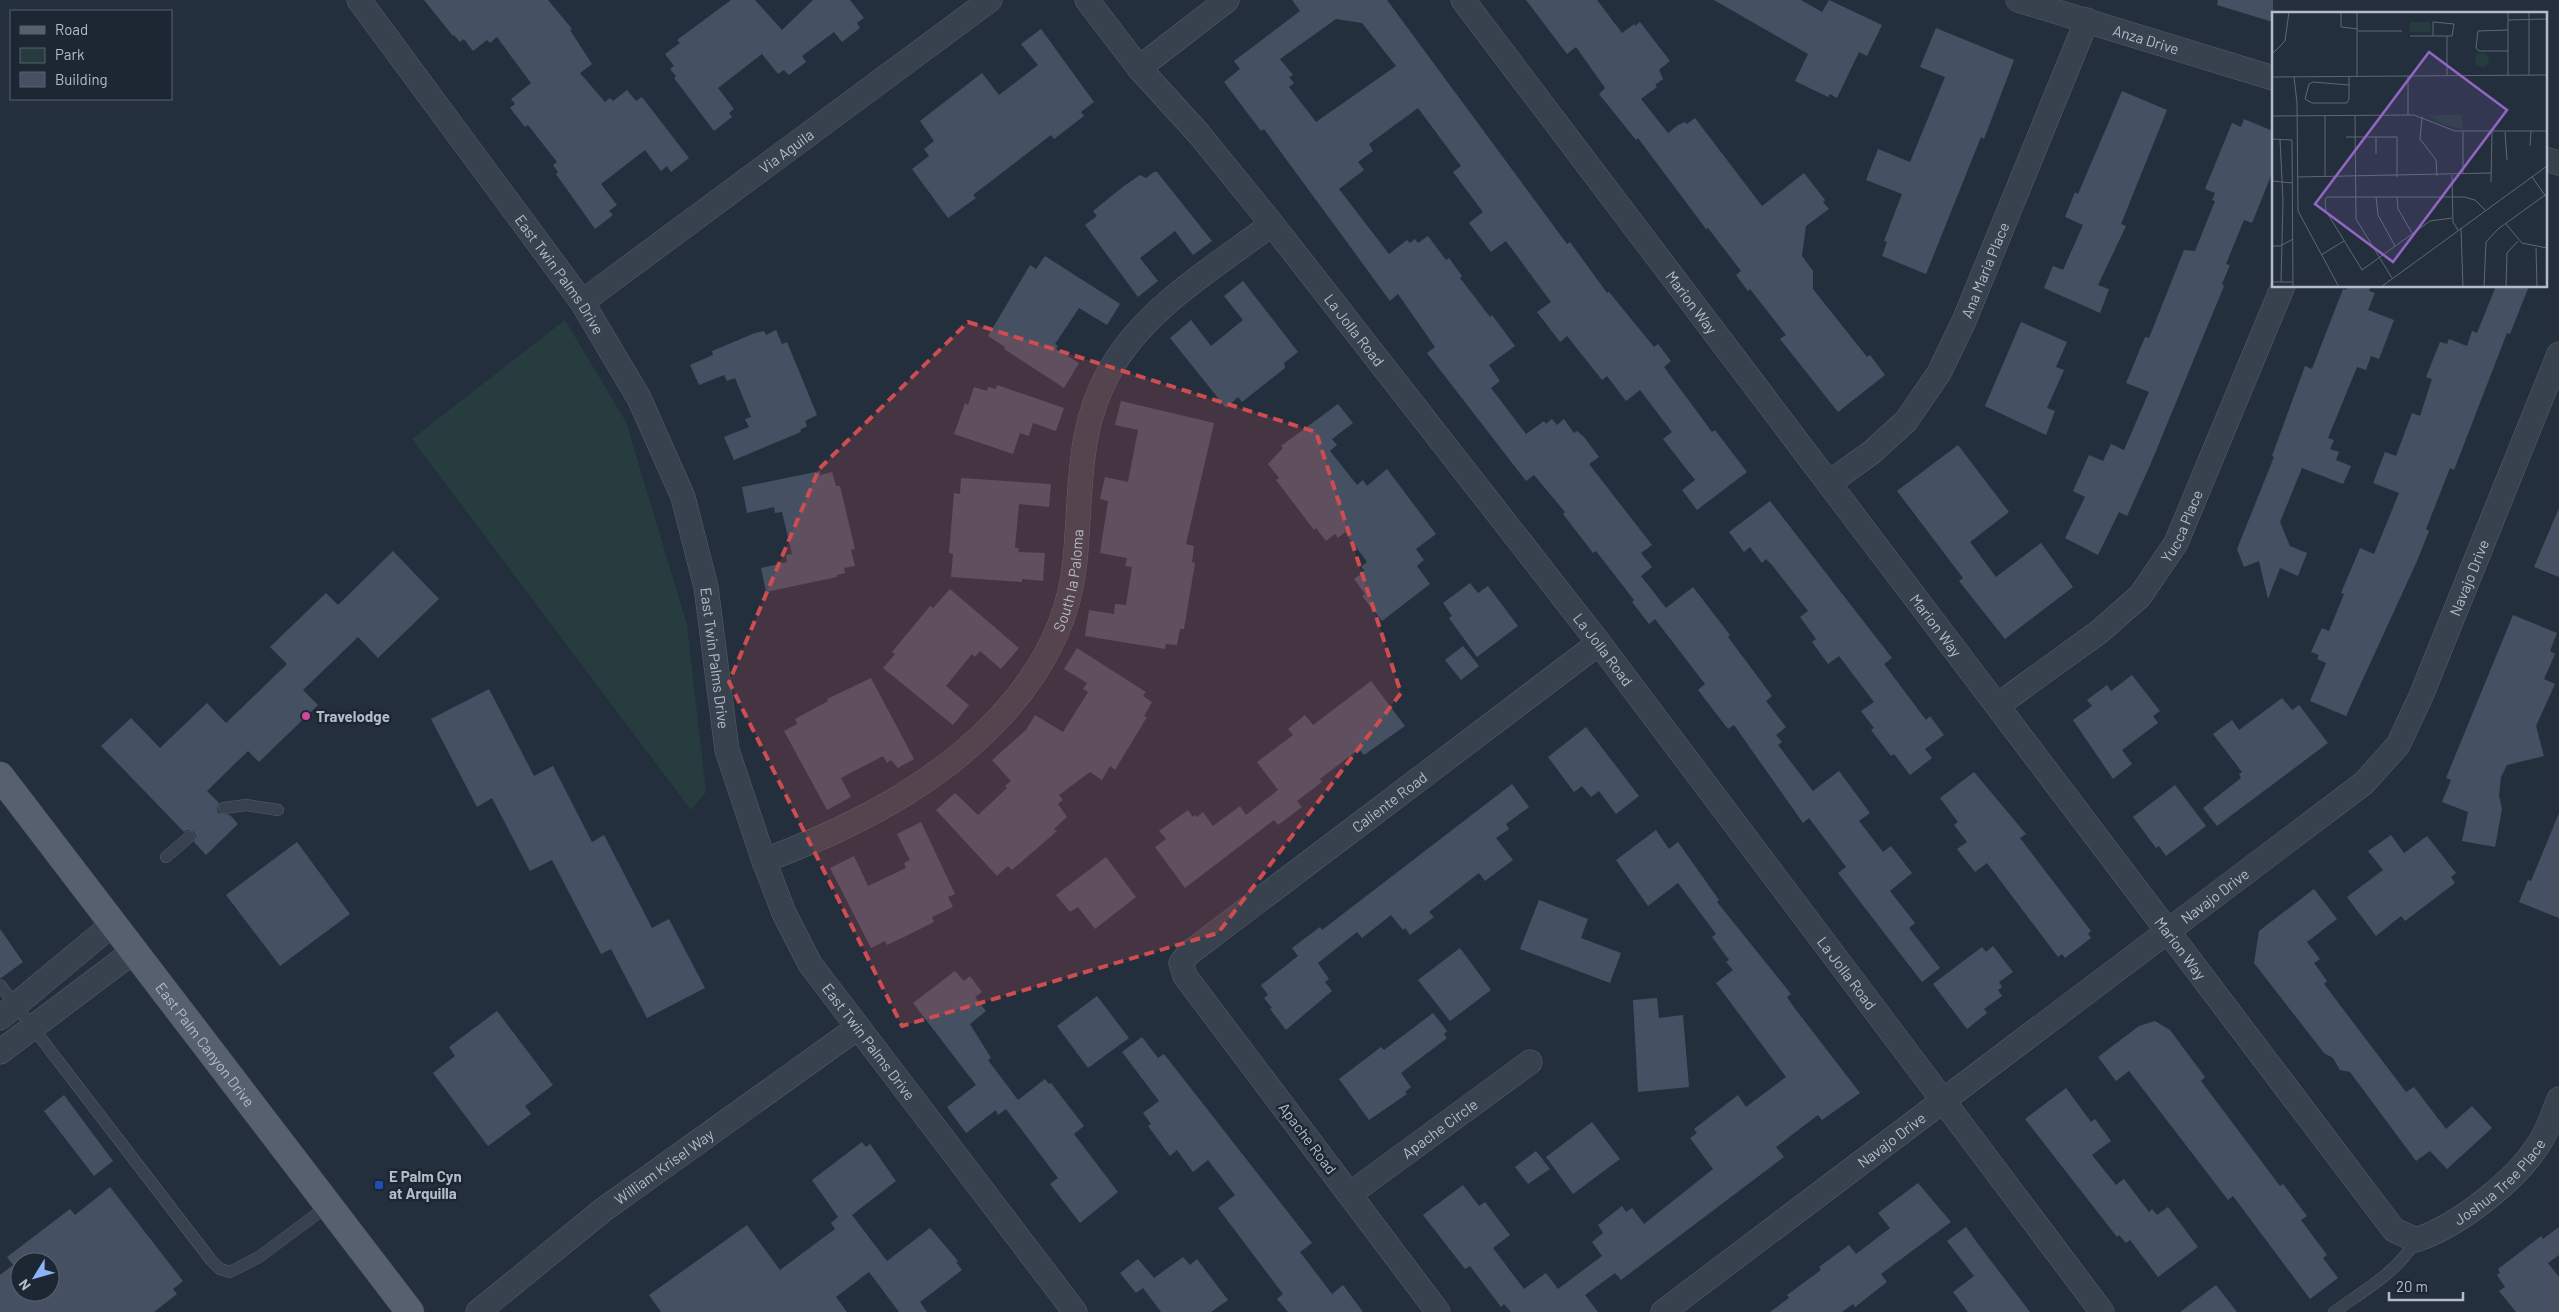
<svg xmlns="http://www.w3.org/2000/svg" width="2559" height="1312" font-family="Barlow,sans-serif">
<rect width="100%" height="100%" fill="#242f3e"/>
<path fill="#263c3f" d="M565,320L626,422L687,625L706,792L691,810L412,439Z"/>
<g fill="#455162" fill-rule="evenodd">
<path d="M424,0H548L572,29L570,30L592,64L580,73L605,102L610,98L613,101L627,90L636,101L642,97L689,158L671,172L667,166L661,171L645,150L601,184L617,205L609,211L613,215L595,229L556,174L558,172L553,165L557,162L528,125L525,127L510,108L515,104L511,99L531,83L497,37L490,43L487,40L473,51L464,39L460,42L454,35L453,36Z"/>
<path d="M731,0H755L782,30L813,0H850L864,18L857,23L860,28L842,42L834,32L802,56L806,62L789,75L784,70L778,74L762,54L718,88L734,109L729,113L732,117L714,131L674,78L676,76L670,69L674,66L665,54L680,43L677,40Z"/>
<path d="M1292,0H1387L1567,244L1570,242L1607,293L1609,292L1654,347L1658,344L1671,361L1664,367L1712,432L1715,430L1747,472L1697,510L1682,490L1695,480L1663,439L1672,432L1640,390L1626,401L1607,376L1602,380L1567,336L1560,342L1537,312L1551,302L1506,241L1491,252L1469,223L1483,212L1453,172L1461,166L1418,108L1369,144L1373,151L1358,162L1364,170L1339,189L1389,254L1407,240L1410,243L1415,239L1418,243L1428,236L1446,260L1449,258L1462,276L1460,278L1490,317L1492,315L1515,346L1489,365L1500,381L1491,388L1526,434L1544,421L1546,424L1552,419L1557,425L1564,419L1574,433L1577,431L1584,437L1599,457L1589,464L1652,545L1641,553L1652,567L1641,576L1666,608L1693,587L1730,635L1728,637L1772,696L1766,701L1786,727L1776,735L1782,742L1778,745L1813,791L1839,771L1870,813L1859,821L1883,852L1891,846L1912,873L1890,891L1915,923L1909,928L1940,968L1922,982L1838,873L1846,867L1809,818L1803,823L1734,725L1728,729L1698,690L1705,684L1655,619L1649,624L1632,602L1634,600L1596,551L1593,553L1563,514L1565,512L1534,475L1526,481L1427,353L1435,347L1398,294L1390,301L1264,129L1261,131L1224,82L1240,69L1234,61L1300,11ZM1336,19L1362,23L1396,66L1316,122L1289,87L1294,83L1289,77L1293,75L1280,59Z"/>
<path d="M1526,0H1597L1622,33L1634,24L1635,26L1640,22L1670,61L1659,70L1663,79L1655,85L1657,87L1641,99L1668,133L1678,125L1685,122L1687,124L1695,118L1762,206L1804,173L1825,200L1823,202L1829,209L1806,226L1802,256L1813,271V289L1867,357L1870,355L1885,375L1838,412L1780,339L1786,335L1750,289L1748,291L1736,275L1741,271L1708,228L1706,229L1638,138L1636,140L1599,94L1605,88L1576,47L1567,54Z"/>
<path d="M1714,0H1801L1822,12L1829,0L1882,25L1867,56L1859,52L1837,98L1830,94L1828,97L1795,81L1808,54Z"/>
<path d="M2218,0H2273V22L2217,5Z"/>
<path d="M1936,28L2014,60L1984,139L1981,137L1926,274L1882,256L1887,242L1884,241L1902,194L1866,180L1878,149L1910,162L1945,77L1920,67Z"/>
<path d="M1041,29L1094,102L1081,112L1084,116L1054,139L1051,135L973,195L976,198L948,218L912,169L929,156L924,149L934,141L920,121L982,73L999,95L1038,65L1021,44Z"/>
<path d="M2122,91L2167,110L2121,224L2126,226L2098,285L2109,289L2100,313L2044,288L2053,266L2063,270L2083,225L2065,217L2075,192L2078,194Z"/>
<path d="M2244,119L2273,131V171L2252,223L2244,220L2226,264L2230,265L2222,284L2224,286L2151,463L2127,516L2119,512L2098,555L2065,538L2085,497L2073,491L2089,455L2103,461L2111,444L2124,450L2149,392L2126,383L2145,337L2149,338L2184,250L2195,251L2215,201L2212,200L2215,193L2205,189L2232,123L2241,127Z"/>
<path d="M1154,172H1157L1212,241L1193,255L1175,231L1140,258L1158,281L1138,297L1085,225L1097,216L1093,211L1124,186L1140,175L1146,178Z"/>
<path d="M1045,256L1120,304L1107,325L1079,308L1055,344L1058,346L1056,349L1079,363L1064,388L1004,349L1005,347L988,336L1030,265L1036,269Z"/>
<path d="M1243,281L1298,352L1284,363L1285,368L1242,402L1238,397L1226,408L1170,338L1191,320L1211,346L1243,320L1224,296Z"/>
<path d="M2347,286H2371L2369,291L2375,293L2368,310L2394,320L2379,359L2371,356L2366,370L2357,367L2328,438L2334,440L2330,449L2339,452L2336,460L2351,466L2343,484L2302,468L2280,522L2290,546L2307,553L2298,576L2280,568L2268,599L2259,561L2244,567L2237,549L2274,457L2272,456L2305,366L2312,369L2343,289L2346,290Z"/>
<path d="M2496,286H2529L2510,334L2507,333L2454,470L2450,468L2426,529L2429,531L2417,561L2346,716L2310,701L2326,663L2317,659L2319,655L2311,652L2322,628L2329,631L2344,594L2341,593L2360,548L2374,554L2399,493L2373,483L2385,452L2396,456L2412,413L2420,416L2432,379L2426,377L2440,342L2447,344L2449,339L2467,346L2472,331L2477,333Z"/>
<path d="M2021,322L2067,342L2056,367L2064,370L2047,408L2055,411L2046,435L1985,406Z"/>
<path d="M776,330L782,344L787,342L817,415L805,421L807,426L800,430L801,432L734,460L724,437L749,427L745,419L751,417L735,378L727,381L724,375L699,385L690,365L713,355L712,351L755,333L764,331L766,335Z"/>
<path d="M997,385L1064,408L1056,431L1033,423L1029,436L1020,433L1013,454L954,434L965,403L968,405L974,387L987,391L988,387L996,389Z"/>
<path d="M1121,401L1214,423L1186,544L1194,546L1192,562L1195,563L1184,629H1180L1177,645L1166,644L1165,649L1085,636L1089,610L1114,614L1115,604L1126,605L1132,567L1125,566L1127,558L1100,553L1108,501L1100,499L1105,477L1128,482L1138,430L1115,425Z"/>
<path d="M1338,404L1353,423L1332,439L1337,445L1330,451L1357,485L1363,480L1367,486L1387,469L1436,534L1416,549L1424,560L1417,566L1430,584L1382,621L1362,596L1365,594L1354,579L1365,571L1361,567L1367,562L1345,532L1338,538L1335,534L1326,541L1316,528L1314,530L1276,480L1279,478L1268,464L1283,448L1281,446Z"/>
<path d="M1958,445L2009,512L1970,542L1996,577L2041,543L2073,587L2005,639L1959,581L1963,578L1897,491Z"/>
<path d="M820,471V475L832,472L836,486H840L855,549L851,550L855,566L844,568L845,573L837,575V577L766,592L761,568L787,562L786,555L792,554L782,512L775,513L774,507L747,513L742,487Z"/>
<path d="M961,478L1051,484L1049,507L1019,504L1015,548H1019L1018,552L1045,553L1043,581L1022,579V582L951,577L953,554L949,553L954,493L960,494Z"/>
<path d="M1770,501L1892,658L1884,664L1926,720L1930,716L1944,735L1925,749L1932,758L1910,775L1894,754L1891,756L1871,730L1874,728L1861,711L1874,702L1839,656L1828,664L1812,642L1816,639L1800,617L1808,611L1772,565L1766,559L1762,563L1750,547L1744,552L1729,532Z"/>
<path d="M2559,508V577L2534,567Z"/>
<path d="M393,551L439,599L378,658L358,637L303,690L318,705L259,762L248,751L207,791L219,803L217,809L218,813L230,815L238,824L206,855L194,842L196,836L194,832L188,830L184,832L101,746L131,718L160,748L207,703L226,723L287,664L270,647L326,593L338,605Z"/>
<path d="M1470,583L1478,593L1488,586L1518,626L1477,657L1449,618L1452,616L1443,603Z"/>
<path d="M950,589L1019,648L1001,669L980,651L975,657L972,654L946,686L969,705L953,725L883,668L895,654L892,652L930,606L933,608Z"/>
<path d="M2513,615L2557,633L2550,651L2555,654L2544,679L2555,684L2536,726L2544,756L2507,765L2501,777L2499,796L2502,809L2495,847L2462,841L2468,812L2442,802L2451,780L2446,778Z"/>
<path d="M1463,646L1479,666L1461,680L1445,660Z"/>
<path d="M1077,648L1146,692L1143,696L1152,702L1144,716L1147,717L1115,770L1110,766L1102,780L1090,772L1059,795L1063,800L1058,804L1067,817L1054,829L1057,831L1012,870L1008,866L997,876L936,810L955,793L978,815L1007,788L1005,786L1011,781L992,760L1026,730L1035,715L1063,732L1088,692L1083,689L1087,683L1064,669Z"/>
<path d="M2132,675L2160,711L2153,716L2158,723L2122,750L2132,764L2113,779L2073,720L2092,706L2087,700L2107,685L2111,691Z"/>
<path d="M871,678L914,759L898,768L891,760L887,763L883,756L841,778L851,797L827,810L784,731L797,724L795,719L828,701L827,699Z"/>
<path d="M1371,681L1405,726L1364,755L1359,749L1320,779L1322,782L1297,801L1302,807L1278,825L1274,820L1185,888L1155,847L1166,839L1159,831L1188,810L1193,817L1195,815L1197,817L1203,812L1213,826L1240,806L1246,815L1278,790L1257,762L1293,735L1288,729L1305,715L1313,725Z"/>
<path d="M489,689L534,776L553,766L592,842L604,835L652,928L669,919L705,988L647,1018L611,949L601,954L552,860L530,871L492,798L477,807L431,719Z"/>
<path d="M2282,698L2292,710L2299,705L2328,743L2217,826L2203,808L2241,778L2239,774L2242,772L2213,734L2232,720L2239,730Z"/>
<path d="M1586,727L1639,796L1616,814L1599,791L1591,797L1582,786L1574,792L1548,757Z"/>
<path d="M1974,772L2026,834L2020,838L2091,931L2088,934L2091,938L2065,958L2062,954L2058,957L1987,863L1975,872L1957,849L1967,842L1954,825L1958,822L1940,798Z"/>
<path d="M1512,784L1529,807L1506,824L1509,829L1496,838L1513,860L1485,881L1479,873L1429,912L1434,917L1410,935L1405,928L1403,930L1391,915L1362,938L1357,932L1318,963L1329,979L1325,982L1332,991L1286,1030L1270,1009L1272,1008L1264,998L1268,995L1261,985L1298,956L1292,948L1320,927L1322,930Z"/>
<path d="M2175,785L2206,826L2166,856L2159,846L2156,848L2133,817Z"/>
<path d="M2559,813V918L2519,902L2528,880L2531,881Z"/>
<path d="M921,822L955,894L948,897L953,907L932,917L934,922L904,937L887,945L885,941L871,948L830,868L854,856L868,886L906,868L904,863L910,860L897,834Z"/>
<path d="M1656,830L1669,849L1678,842L1719,900L1717,902L1791,994L1787,997L1793,1006L1860,1093L1822,1120L1818,1115L1776,1147L1784,1157L1621,1280L1615,1273L1585,1295L1598,1312H1511L1504,1304L1501,1307L1470,1266L1465,1269L1423,1215L1463,1185L1479,1206L1485,1202L1510,1235L1493,1248L1524,1289L1546,1273L1558,1289L1602,1256L1592,1242L1603,1233L1598,1225L1622,1206L1626,1212L1632,1208L1644,1224L1713,1169L1690,1138L1697,1133L1694,1129L1738,1095L1746,1107L1786,1077L1716,983L1733,970L1726,962L1729,960L1712,937L1716,934L1678,883L1648,906L1616,860Z"/>
<path d="M2391,835L2404,853L2427,836L2456,873L2451,877L2455,883L2405,921L2401,916L2376,936L2347,897L2383,870L2368,851Z"/>
<path d="M297,842L350,914L280,966L226,895Z"/>
<path d="M1106,857L1136,897L1095,929L1078,907L1070,912L1056,895Z"/>
<path d="M2314,889L2337,919L2307,942L2320,959L2314,963L2327,981L2324,984L2406,1092L2414,1087L2446,1129L2472,1106L2492,1128L2447,1169L2430,1151L2416,1161L2350,1072L2340,1070L2333,1058L2324,1053L2254,963L2259,931Z"/>
<path d="M1539,900L1588,919L1581,938L1621,953L1610,983L1520,949Z"/>
<path d="M0,929L23,962L1,978H0Z"/>
<path d="M1993,946L2013,972L1999,982L2002,987L1998,990L2002,996L1984,1009L1987,1013L1967,1029L1933,984L1982,947L1986,952Z"/>
<path d="M1460,948L1491,990L1450,1021L1418,980Z"/>
<path d="M955,971L964,981L970,976L982,992L975,997L986,1011L970,1024L991,1058L988,1060L1018,1100L1045,1079L1049,1084L1051,1083L1084,1126L1074,1134L1118,1192L1080,1223L1050,1184L1058,1178L1006,1109L998,1115L996,1110L966,1133L947,1107L976,1085L913,1003Z"/>
<path d="M1097,996L1129,1038L1088,1068L1057,1026Z"/>
<path d="M1657,998L1659,1018L1683,1015L1689,1087L1638,1092L1633,1000Z"/>
<path d="M497,1011L553,1085L525,1106L531,1114L488,1146L433,1073L455,1056L449,1047Z"/>
<path d="M1433,1013L1447,1031L1444,1034L1447,1038L1401,1073L1411,1087L1405,1092L1407,1094L1369,1120L1339,1079L1381,1047L1384,1050Z"/>
<path d="M2155,1021L2170,1030L2205,1077L2201,1081L2280,1186L2283,1184L2307,1216L2301,1220L2327,1255L2323,1258L2338,1278L2310,1299L2233,1196L2228,1200L2129,1071L2116,1081L2098,1057L2139,1026Z"/>
<path d="M1142,1037L1158,1058L1164,1054L1312,1243L1300,1252L1332,1294L1343,1285L1363,1312H1288L1277,1299L1283,1294L1218,1208L1235,1195L1208,1160L1193,1172L1177,1150L1170,1156L1148,1126L1151,1124L1143,1113L1159,1101L1122,1052Z"/>
<path d="M2066,1088L2091,1122L2095,1119L2111,1141L2092,1155L2116,1185L2124,1179L2149,1212L2152,1209L2157,1215L2168,1207L2198,1247L2158,1277L2130,1240L2126,1243L2119,1235L2117,1237L2025,1119Z"/>
<path d="M64,1095L113,1161L94,1176L44,1111Z"/>
<path d="M1592,1122L1620,1159L1573,1194L1546,1157Z"/>
<path d="M862,1142L866,1147L870,1144L896,1181L852,1215L887,1261L930,1228L958,1261L956,1262L962,1270L920,1302L927,1312H899L869,1272L836,1297L847,1312H661L649,1295L747,1225L780,1270L835,1229L831,1223L838,1217L812,1180Z"/>
<path d="M1536,1151L1550,1169L1528,1184L1515,1167Z"/>
<path d="M1918,1183L1951,1222L1881,1274L1887,1282L1855,1307L1853,1304L1842,1312H1770L1789,1298L1787,1295L1821,1270L1819,1267L1849,1245L1856,1254L1890,1228L1878,1213Z"/>
<path d="M110,1187L183,1281L173,1289L177,1294L154,1312H0V1275L13,1265L7,1257L70,1209L75,1215ZM20,1262H50V1292H20Z"/>
<path d="M1966,1227L1978,1244L2030,1312H1968L1953,1292L1974,1276L1947,1241Z"/>
<path d="M2559,1227V1255L2548,1263L2559,1277V1312H2516L2499,1291L2505,1287L2497,1275L2500,1273L2498,1269L2541,1236L2543,1239Z"/>
<path d="M1183,1257L1190,1265L1197,1259L1228,1300L1211,1312H1161L1143,1288L1136,1293L1120,1273L1138,1259L1154,1278Z"/>
<path d="M2216,1285L2237,1312H2180Z"/>
</g>
<g fill="none" stroke-linecap="round" stroke-linejoin="round">
<g stroke="#565f6c" stroke-width="12">
<g id="lane">
<path d="M224,808L246,805L278,810"/>
<path d="M166,857L189,837"/>
<path d="M0,985L211,1260L220,1269L230,1272L259,1257L329,1205"/>
<path d="M2334,1312C2363,1291 2398,1272 2416,1240"/>
</g>
</g>
<g stroke="#565f6c" stroke-width="25">
<g id="street">
<path id="s1" d="M359,0L582,302L639,398L683,497L706,587L727,750L764,861L784,913L810,964L1075,1312"/>
<path id="s2" d="M1087,0L1139,68L1199,134L1272,224L1599,643L2102,1312"/>
<path id="s3" d="M1463,0L2394,1230L2416,1240C2460,1225 2523,1176 2544,1135C2550,1124 2554,1111 2559,1099"/>
<path id="s4" d="M2018,0L2273,78"/>
<path d="M1139,68L1227,0"/>
<path d="M2545,159L2559,163"/>
<path id="s5" d="M582,302L990,0"/>
<path id="s6" d="M1829,483L1872,452L1906,421L1939,373L1964,321L2087,20"/>
<path id="s7" d="M1998,705L2099,632L2140,596L2176,543L2283,286"/>
<path id="s8" d="M764,861C790,850 818,840 844,827C951,776 1063,687 1075,561C1082,490 1075,425 1115,362C1151,304 1219,264 1272,224"/>
<path d="M0,1018L113,924"/>
<path d="M0,1052L134,951"/>
<path id="s9" d="M1350,1194L1530,1062"/>
<path id="s10" d="M478,1312L603,1210L857,1028"/>
<path id="s11" d="M1438,1312L1185,976L1181,963L1188,954L1599,643"/>
<path id="s12" d="M1663,1312L2364,783L2398,745L2421,696L2559,354"/>
</g>
</g>
<g stroke="#414a57" stroke-width="29">
<g id="primary">
<path id="s13" d="M0,776L410,1312"/>
</g>
</g>
<use href="#lane" stroke="#38414e" stroke-width="11"/>
<use href="#street" stroke="#38414e" stroke-width="24"/>
<use href="#primary" stroke="#56606e" stroke-width="28"/>
</g>
<path fill="#ce4d50" fill-opacity="0.2" stroke="#ce4d50" stroke-width="4" stroke-dasharray="10 6" stroke-linejoin="round" d="M968,322L1316,432L1401,693L1218,933L902,1026L729,682L819,469Z"/>
<circle fill="#d1479c" stroke="#1d2633" stroke-width="2" cx="306" cy="716" r="5"/>
<rect fill="#1a4fb4" stroke="#1d2633" stroke-width="2" x="374" y="1180" width="10" height="10" rx="2.5"/>
<g text-anchor="middle" dominant-baseline="central" stroke-width="5" stroke-linejoin="round" paint-order="stroke">
<g font-size="15" fill="#b4bcc9" stroke="#1d2633">
<text stroke="none"><textPath href="#s4" startOffset="134">Anza Drive</textPath></text>
<text stroke="none"><textPath href="#s5" startOffset="254">Via Aguila</textPath></text>
<text stroke="none"><textPath href="#s6" startOffset="270">Ana Maria Place</textPath></text>
<text stroke="none"><textPath href="#s1" startOffset="340">East Twin Palms Drive</textPath></text>
<text stroke="none"><textPath href="#s3" startOffset="379">Marion Way</textPath></text>
<text stroke="none"><textPath href="#s2" startOffset="425">La Jolla Road</textPath></text>
<text stroke="none"><textPath href="#s7" startOffset="261">Yucca Place</textPath></text>
<text stroke="none"><textPath href="#s12" startOffset="1111">Navajo Drive</textPath></text>
<text stroke="none"><textPath href="#s8" startOffset="435">South la Paloma</textPath></text>
<text stroke="none"><textPath href="#s3" startOffset="784">Marion Way</textPath></text>
<text stroke="none"><textPath href="#s2" startOffset="830">La Jolla Road</textPath></text>
<text stroke="none"><textPath href="#s1" startOffset="760">East Twin Palms Drive</textPath></text>
<text stroke="none"><textPath href="#s11" startOffset="698">Caliente Road</textPath></text>
<text stroke="none"><textPath href="#s12" startOffset="691">Navajo Drive</textPath></text>
<text stroke="none"><textPath href="#s3" startOffset="1189">Marion Way</textPath></text>
<text stroke="none"><textPath href="#s2" startOffset="1235">La Jolla Road</textPath></text>
<text stroke="none"><textPath href="#s1" startOffset="1180">East Twin Palms Drive</textPath></text>
<text stroke="none"><textPath href="#s13" startOffset="338">East Palm Canyon Drive</textPath></text>
<text stroke="none"><textPath href="#s9" startOffset="111">Apache Circle</textPath></text>
<text transform="translate(1308 1138) rotate(53)">Apache Road</text>
<text stroke="none"><textPath href="#s12" startOffset="286">Navajo Drive</textPath></text>
<text stroke="none"><textPath href="#s10" startOffset="236">William Krisel Way</textPath></text>
<text stroke="none"><textPath href="#s3" startOffset="1670">Joshua Tree Place</textPath></text>
</g>
<g font-size="15" font-weight="bold" fill="#b4bcc9" stroke="#1d2633" text-anchor="start">
<text x="316" y="716">Travelodge</text>
<text x="389" y="1176">E Palm Cyn<tspan x="389" dy="17">at Arquilla</tspan></text>
</g>
</g>
<g transform="translate(2272 12)">
<rect width="275" height="275" fill="#242f3e"/>
<path d="M138,10H158V20H138ZM203 48a7 7 0 1 1 14 0a7 7 0 1 1-14 0ZM156,103H190L191,118L167,111Z" fill="#263c3f"/>
<path fill="none" stroke="#5e6776" stroke-width="1" d="M69,0V15L86,17M236,8L275,7M86,19H130M138,24H180L182,12L161,10V24M175,24V64M236,39H207L204,36L206,19L236,18M0,42L13,29L17,0M236,63V0M257,63V0M77,64V87L75,91H40L33,87L37,72L41,70L77,73M85,64V0M0,65L275,63M22,65L25,91L26,199L67,275M136,103V64M0,104L142,103L183,119H275M53,104V165M83,104L84,207L120,266M150,105L148,127L164,148L165,164M233,120L235,148M74,125H125V165M0,127L20,128L21,275M8,127L11,189L9,270M258,134L259,119M104,142V125M191,161V120M180,163L181,210L186,218M25,165L219,161M260,165L275,186M0,169L21,171M219,170L220,120M104,185L106,203L123,234M125,185L126,197L140,221M180,206L158,209L90,258L54,199L53,188L55,185H192L203,188L214,199M234,212L250,231L275,236M189,216L191,275M0,234H8L21,227M264,236L265,275M49,243L72,229M0,270H21M109,275L275,154M212,275L214,230L226,217L273,183M234,275L235,241L246,229"/>
<path fill="#9266c3" fill-opacity="0.15" stroke="#9266c3" stroke-width="2.5" d="M157,40L235,98L121,250L43,192Z"/>
<rect width="275" height="275" fill="none" stroke="#b4bcc9" stroke-width="2.5"/>
</g>
<rect x="10" y="10" width="162" height="90" fill="#1d2633" stroke="#59626f"/>
<rect x="20" y="26" width="25" height="8" fill="#56606e" stroke="#59626f"/>
<text x="55" y="35" font-size="15" fill="#b4bcc9">Road</text>
<rect x="20" y="48" width="25" height="15" fill="#263c3f" stroke="#59626f"/>
<text x="55" y="60" font-size="15" fill="#b4bcc9">Park</text>
<rect x="20" y="72" width="25" height="15" fill="#455162" stroke="#59626f"/>
<text x="55" y="85" font-size="15" fill="#b4bcc9">Building</text>
<g transform="translate(35 1277) rotate(233)"><circle r="24" fill="#1d2633" stroke="#59626f"/>
<path d="M0-4L9 19L0 12L-9 19Z" fill="#8ab4f8"/>
<text y="-8" font-size="14" font-weight="bold" text-anchor="middle" fill="#b4bcc9">N</text>
</g>
<path d="M2389 1292v8h74v-8" fill="none" stroke="#b4bcc9" stroke-width="2.5"/>
<text x="2396" y="1292" font-size="15" fill="#b4bcc9" stroke="#1d2633" stroke-width="4" paint-order="stroke">20 m</text>
</svg>
